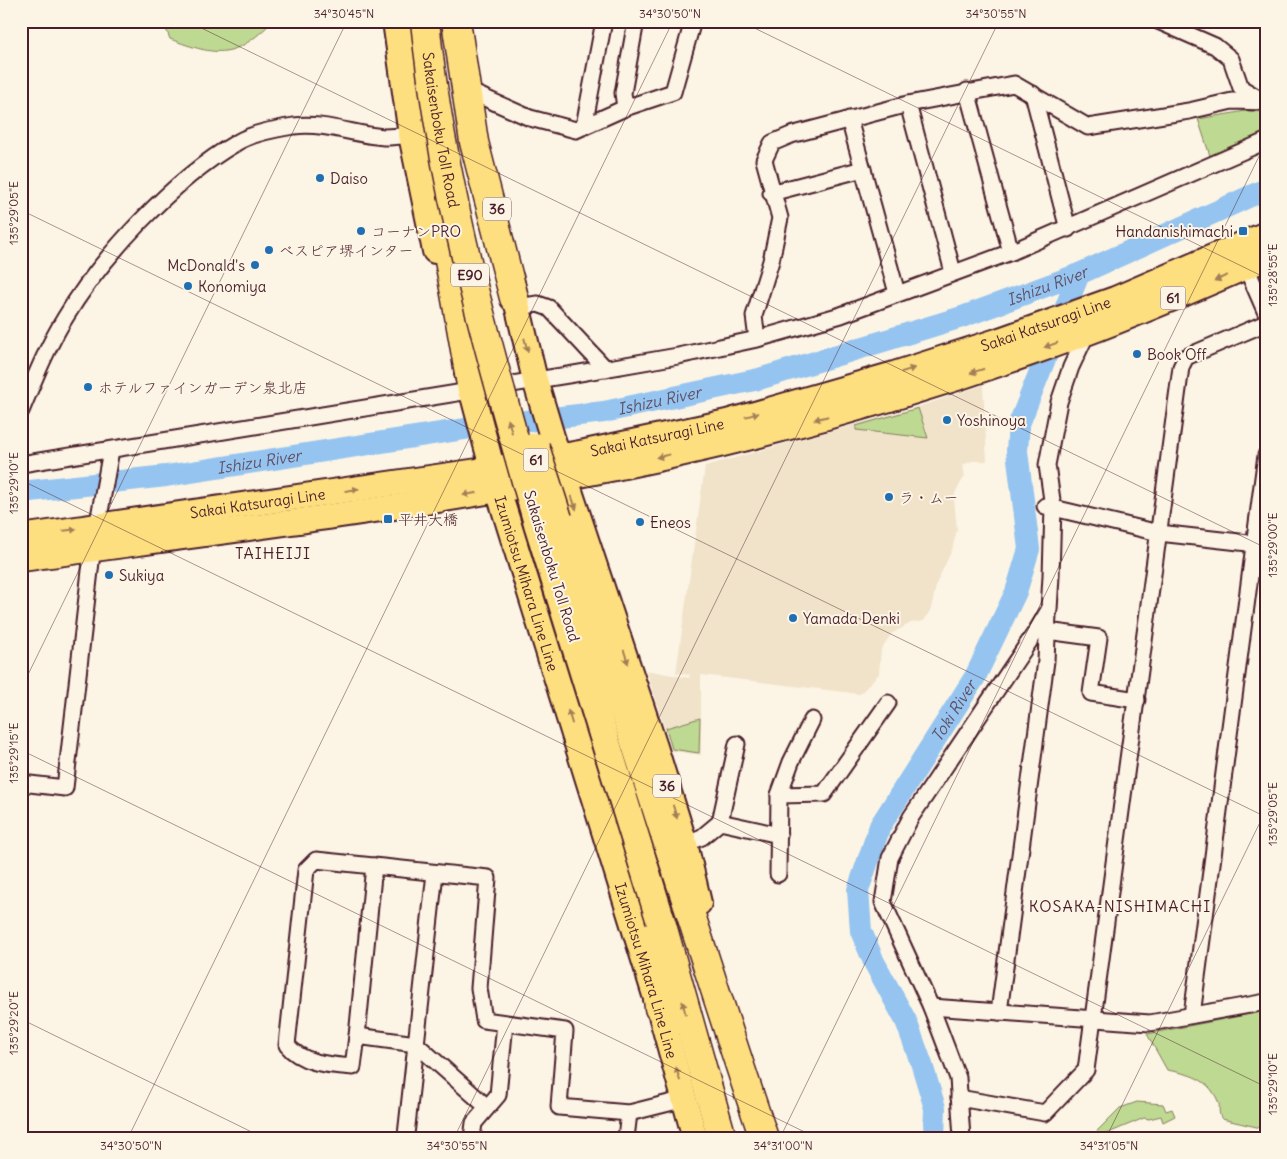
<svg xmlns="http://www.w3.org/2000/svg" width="1287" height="1159" font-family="Delius,'Klee One',sans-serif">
<rect width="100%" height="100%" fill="#fcf5e5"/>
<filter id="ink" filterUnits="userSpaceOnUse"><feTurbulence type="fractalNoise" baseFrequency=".02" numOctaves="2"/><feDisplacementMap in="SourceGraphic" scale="10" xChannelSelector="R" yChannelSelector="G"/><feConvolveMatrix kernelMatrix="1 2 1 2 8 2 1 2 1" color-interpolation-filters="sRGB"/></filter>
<g filter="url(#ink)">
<path fill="#f1e3ca" d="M983,385L987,461H972L963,465L965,476L956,491L954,498L957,530L952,550L937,582L931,609L924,621L911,623L891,634L881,650L879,674L860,694L701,675V755L672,751L646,670L689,678L690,675L676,673L705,466L918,407Z"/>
<g fill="#bed991" stroke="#847c5e">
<path d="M163,21H273C235,59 218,57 170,39Z"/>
<path d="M1246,111L1266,112V132L1210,156L1198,119Z"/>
<path d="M918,408L928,438L856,430V426Z"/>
<path d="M700,718L699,753L672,749L666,728Z"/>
<path d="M1261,1012L1266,1018V1099L1261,1128L1222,1119C1217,1113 1221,1107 1218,1101C1208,1078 1189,1074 1167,1070L1147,1034Z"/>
<path d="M1137,1102L1163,1104L1166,1111L1172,1109L1175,1116L1163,1122L1161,1116L1149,1119L1144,1118L1099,1137L1096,1132L1120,1108Z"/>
</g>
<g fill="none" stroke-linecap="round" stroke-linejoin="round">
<g stroke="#95c4f0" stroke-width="22">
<path id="s1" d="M21,492L166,476L484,426L604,412L759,379L962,317L1079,274L1266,189"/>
<path id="s2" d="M934,1138L935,1108L922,1065L906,1021L874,962L861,931L858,890L880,826L975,677L1016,592L1029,549L1017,451L1019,424L1079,274"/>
</g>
<g stroke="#4a1f2b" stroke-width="19">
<g id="street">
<path d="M1158,21L1215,46L1231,59L1241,88L1263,101"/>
<path d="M967,91L1011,252"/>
<path d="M1033,94L1068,229"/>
<path d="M478,95L530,118L576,130L625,108L673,92L693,21"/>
<path d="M908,104L953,272"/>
<path d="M625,108L623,93L636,21"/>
<path d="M849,119L897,293"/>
<path d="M584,126L604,21"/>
<path d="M771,193L863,169"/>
<path d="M1246,267L1266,313"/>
<path d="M516,307L538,304L549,308L606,369"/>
<path d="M757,339L754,316L771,261L780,218L764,160L772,143L791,135L908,104L1014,84L1088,127L1189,111L1232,101L1266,102"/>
<path d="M21,411C34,380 47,347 65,318C102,256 174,179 236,143C252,133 276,129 294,126C325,122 355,135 384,137C393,137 402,136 411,135"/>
<path d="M21,464L574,374L678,356L757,339L841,315L1011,252L1266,141"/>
<path d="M1045,506L1159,533L1266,545"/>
<path d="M1047,631L1099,638L1091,693L1137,700"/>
<path d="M21,783L65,788L91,562L111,450"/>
<path d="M779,795L824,794L888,703"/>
<path d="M720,822L737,744"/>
<path d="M685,844L702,837L720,822L779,835"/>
<path d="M778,874L779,795L791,762L812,720"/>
<path d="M931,1007L1150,1023L1266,1002"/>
<path d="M999,1012L1046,661L1048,614"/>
<path d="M1192,1015L1266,455"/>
<path d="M357,1036L374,866"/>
<path d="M959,1098L1045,1113L1086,1070L1181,367L1186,357L1266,323"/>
<path d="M487,1107L416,1044L357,1036L353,1067C330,1065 302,1064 287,1045L306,870L316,860L488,878L479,988L484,1020L565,1031L559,1107L629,1113L685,1099"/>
<path d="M406,1135L435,873"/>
<path d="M472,1138L474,1123L498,1095L505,1023"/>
<path d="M626,1138L629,1113"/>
<path d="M962,1138L958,1078L931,1007L883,902L890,858L911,817L1035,633L1049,610L1051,576L1053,507L1047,465L1059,402L1071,367L1087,333"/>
</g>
</g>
<g stroke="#4a1f2b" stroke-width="28">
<g id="primary">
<path d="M395,21L411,135L435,251"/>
<path d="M511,279L535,380L553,440L655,747L685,844L699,903"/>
<path id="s3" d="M467,373L498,490L659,1008L695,1138"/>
<path id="s4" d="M21,537L492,469L585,452L727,422L891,375L997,341L1115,299L1266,234"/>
<path d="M21,559C202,534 385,512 564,478C740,445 914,397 1081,335C1143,312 1205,285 1266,258"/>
</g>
</g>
<g stroke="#4a1f2b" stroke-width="31">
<g id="highway">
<path d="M411,21C425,146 452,268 472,391"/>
<path d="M456,21L474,142L514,298"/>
<path d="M558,519C633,723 694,932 764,1138"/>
<path d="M538,523L662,925L722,1138"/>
<path d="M651,937L659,1008"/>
</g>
</g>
<use href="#street" stroke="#fcf5e5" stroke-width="15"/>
<use href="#primary" stroke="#fedf80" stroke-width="24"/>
<use href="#highway" stroke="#fedf80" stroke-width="28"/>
<g stroke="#4a1f2b" stroke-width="31" stroke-linecap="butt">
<g id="highway-bridge">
<path id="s5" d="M425,21C442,193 491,358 538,523"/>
<path d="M535,447L558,519"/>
</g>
</g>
<use href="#highway-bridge" stroke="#fedf80" stroke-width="28"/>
</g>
<defs><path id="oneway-solid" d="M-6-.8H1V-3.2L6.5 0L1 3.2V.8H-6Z" transform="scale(1.25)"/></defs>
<g fill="#a47f56">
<use href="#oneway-solid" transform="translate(1221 278) rotate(157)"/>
<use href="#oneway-solid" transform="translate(526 345) rotate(76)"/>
<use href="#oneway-solid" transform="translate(1051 345) rotate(161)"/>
<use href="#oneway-solid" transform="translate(908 370) rotate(-18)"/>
<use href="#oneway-solid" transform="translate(977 371) rotate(162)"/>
<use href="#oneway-solid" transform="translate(752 415) rotate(-16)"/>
<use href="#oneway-solid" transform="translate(821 418) rotate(166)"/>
<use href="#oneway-solid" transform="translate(510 426) rotate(-106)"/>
<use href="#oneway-solid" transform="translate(663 456) rotate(167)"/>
<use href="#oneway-solid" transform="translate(352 490) rotate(-8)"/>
<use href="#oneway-solid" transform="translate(470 494) rotate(171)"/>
<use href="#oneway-solid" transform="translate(574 503) rotate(71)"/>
<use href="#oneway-solid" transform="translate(70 530) rotate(-7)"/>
<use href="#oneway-solid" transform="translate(626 657) rotate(72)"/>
<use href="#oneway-solid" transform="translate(570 717) rotate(-107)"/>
<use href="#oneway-solid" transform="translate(675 812) rotate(73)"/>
<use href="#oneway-solid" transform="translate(684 1008) rotate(-105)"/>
<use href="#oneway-solid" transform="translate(678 1074) rotate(-106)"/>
</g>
</g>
<path fill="none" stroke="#4a1f2b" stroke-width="1" stroke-opacity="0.45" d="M187,21L1266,548M740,21L1266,278M21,210L1266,817M21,480L1266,1087M21,689L347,21M21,750L817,1138M21,1019L264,1138M128,1138L673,21M454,1138L999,21M780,1138L1266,142M1106,1138L1266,810"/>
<g fill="#1f6fb2" stroke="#fcf5e5" stroke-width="2">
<circle cx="320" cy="178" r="5"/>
<circle cx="361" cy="231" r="5"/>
<rect x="1238" y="226" width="10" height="10" rx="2.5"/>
<circle cx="269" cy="250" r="5"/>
<circle cx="255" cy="265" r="5"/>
<circle cx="188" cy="286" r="5"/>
<circle cx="1137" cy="354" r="5"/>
<circle cx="88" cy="387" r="5"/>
<circle cx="947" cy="420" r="5"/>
<circle cx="889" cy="497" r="5"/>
<rect x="383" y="514" width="10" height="10" rx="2.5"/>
<circle cx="640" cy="522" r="5"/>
<circle cx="109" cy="575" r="5"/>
<circle cx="793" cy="618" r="5"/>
</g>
<g text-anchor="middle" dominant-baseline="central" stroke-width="4" stroke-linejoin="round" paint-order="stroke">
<g fill="#fcf5e5" stroke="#7f5f63" stroke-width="1">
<rect x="483" y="197.5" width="28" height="23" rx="4"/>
<rect x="451" y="263.5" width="38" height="23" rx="4"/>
<rect x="1160.5" y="286.5" width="25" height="23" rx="4"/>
<rect x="523.5" y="448.5" width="25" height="23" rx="4"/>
<rect x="653" y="774.5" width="28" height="23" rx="4"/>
</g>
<g font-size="14" font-weight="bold" fill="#4a1f2b">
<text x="497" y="209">36</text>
<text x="470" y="275">E90</text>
<text x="1173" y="298">61</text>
<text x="536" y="460">61</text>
<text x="667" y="786">36</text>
</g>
<g font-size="15" fill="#4a1f2b" stroke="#fcf5e5">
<text stroke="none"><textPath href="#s5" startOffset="110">Sakaisenboku Toll Road</textPath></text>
<text stroke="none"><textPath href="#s4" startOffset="1049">Sakai Katsuragi Line</textPath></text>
<text stroke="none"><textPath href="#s4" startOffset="644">Sakai Katsuragi Line</textPath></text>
<text stroke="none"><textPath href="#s4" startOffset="239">Sakai Katsuragi Line</textPath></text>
<text transform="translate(552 566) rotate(73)">Sakaisenboku Toll Road</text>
<text stroke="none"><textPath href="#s3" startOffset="219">Izumiotsu Mihara Line Line</textPath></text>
<text stroke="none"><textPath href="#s3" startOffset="624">Izumiotsu Mihara Line Line</textPath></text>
</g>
<g font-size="15" fill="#4a1f2b" stroke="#fcf5e5" text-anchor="start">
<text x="330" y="178">Daiso</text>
<text x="371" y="231">コーナンPRO</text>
<text x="1233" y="231" text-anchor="end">Handanishimachi</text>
<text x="279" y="250">べスピア堺インター</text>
<text x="245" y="265" text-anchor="end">McDonald's</text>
<text x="198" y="286">Konomiya</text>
<text x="1147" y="354">Book Off</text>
<text x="98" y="387">ホテルファインガーデン泉北店</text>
<text x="957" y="420">Yoshinoya</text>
<text x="899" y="497">ラ・ムー</text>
<text x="398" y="519">平井大橋</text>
<text x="650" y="522">Eneos</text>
<text x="119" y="575">Sukiya</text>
<text x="803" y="618">Yamada Denki</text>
</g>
<g font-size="16" font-style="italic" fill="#605166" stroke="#fcf5e5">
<text stroke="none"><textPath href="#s1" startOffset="1050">Ishizu River</textPath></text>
<text stroke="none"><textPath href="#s1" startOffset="645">Ishizu River</textPath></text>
<text stroke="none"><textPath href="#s1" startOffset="240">Ishizu River</textPath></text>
<text stroke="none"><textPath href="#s2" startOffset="468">Toki River</textPath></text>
</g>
<g font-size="16" letter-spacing="1" fill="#4a1f2b" stroke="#fcf5e5">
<text x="273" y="553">TAIHEIJI</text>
<text x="1120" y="906">KOSAKA-NISHIMACHI</text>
</g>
</g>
<rect width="1287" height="1159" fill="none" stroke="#fcf5e5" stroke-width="55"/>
<rect x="28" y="28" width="1232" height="1104" fill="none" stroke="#4a1f2b" stroke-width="2"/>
<g font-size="12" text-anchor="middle" fill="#4a1f2b">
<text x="344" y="18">34°30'45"N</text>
<text x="670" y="18">34°30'50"N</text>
<text x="996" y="18">34°30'55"N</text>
<text transform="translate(14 213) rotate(-90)" y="4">135°29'05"E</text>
<text transform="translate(1273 275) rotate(-90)" y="4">135°28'55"E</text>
<text transform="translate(14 483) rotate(-90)" y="4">135°29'10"E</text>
<text transform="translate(1273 545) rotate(-90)" y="4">135°29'00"E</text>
<text transform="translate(14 753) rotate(-90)" y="4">135°29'15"E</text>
<text transform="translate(1273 814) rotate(-90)" y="4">135°29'05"E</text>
<text transform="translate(14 1023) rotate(-90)" y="4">135°29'20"E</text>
<text transform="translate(1273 1084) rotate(-90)" y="4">135°29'10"E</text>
<text x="131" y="1150">34°30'50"N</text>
<text x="457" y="1150">34°30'55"N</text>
<text x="783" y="1150">34°31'00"N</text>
<text x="1109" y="1150">34°31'05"N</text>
</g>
</svg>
